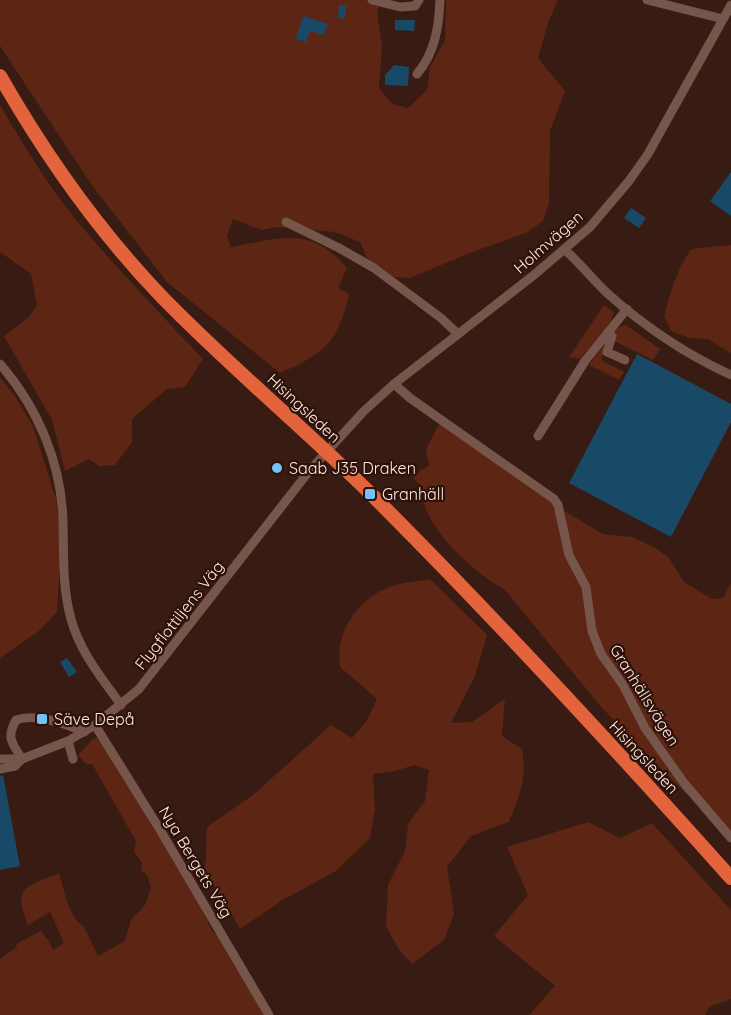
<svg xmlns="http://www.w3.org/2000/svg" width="731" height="1015" font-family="Quicksand,sans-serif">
<rect width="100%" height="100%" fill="#381b13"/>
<g fill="#5d2514">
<path d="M0,0H381L377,12L382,46L379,88L392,104L408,108L427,90L430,67L445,40L446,0H558L548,23L538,58L565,91L550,131L549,203L543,221L526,233L475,251L410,278L394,277L367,258L360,242L335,232L277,227L261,230L233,219L227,236L231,247C279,238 311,225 347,268L338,288L349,294C338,343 324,354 280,373L167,282L91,184L0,46Z"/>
<path d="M0,105C22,143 46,182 73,216C114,266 159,312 203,359L185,387L167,389L132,419V442L115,465L99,466L89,459L65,471L52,420L4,336L29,317L37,305L31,274L0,252Z"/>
<path d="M731,245V353L708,339L690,338L672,332L664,317C670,292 677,270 691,249Z"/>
<path d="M604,305L614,312L610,323L580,359L569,357Z"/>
<path d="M626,325L660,349L653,360L614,341C614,332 616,326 626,325Z"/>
<path d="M608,340L601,360L624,372L619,380L589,365Z"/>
<path d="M0,377L15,396L33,426L56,499L61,545L57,612L39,631L0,658Z"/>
<path d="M440,422L551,503L603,534L632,537L656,548L669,558L684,582L712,599L723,598L731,583V834L677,785L602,708L504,589C476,574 435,537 425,506C423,500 423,493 423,487L413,478L421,470L429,466L426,449Z"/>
<path d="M430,579L487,635L475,676L451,723L472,722L505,699L502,736L522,749C527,781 520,793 509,822L471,836L447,867L454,914L444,940L412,964L399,950L386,926L388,885L405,851L408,824L425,801L429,770L415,765L391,772L373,774L375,809L370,838L336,871L281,901L240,929L205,870L207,827L253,795L331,725L352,738L366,722L377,699L340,667C335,632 357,600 389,587C402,582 417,582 430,579Z"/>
<path d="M98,738L104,744L202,909L212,931L221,939L265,1015H0V959L17,947L16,944L41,931L48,940L53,950L64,943L50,912L28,925C12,886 26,887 59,873L67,902L75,919L84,927L98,956L125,941L131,920L145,905L151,888L147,875L141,870L142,863L134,852L136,841L95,769L92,764H86L78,755L93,739Z"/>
<path d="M588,822L620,838L652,823L731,910V999L709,1007L705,1015H529L555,986L494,936L528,895L507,847Z"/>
</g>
<g fill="#184a68">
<path d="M339,5L346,6L345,18H338Z"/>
<path d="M303,16L328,24L324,35L310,31L306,42L296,39Z"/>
<path d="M395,20H415L414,31L395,30Z"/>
<path d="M394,65L409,67L408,86L385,85V75Z"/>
<path d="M731,172V216L710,201Z"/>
<path d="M631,208L646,218L639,228L624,218Z"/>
<path d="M637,354L731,404V422L671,537L569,483Z"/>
<path d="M67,658L77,672L69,677L60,662Z"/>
<path d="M3,775L20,866L0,870V776Z"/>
</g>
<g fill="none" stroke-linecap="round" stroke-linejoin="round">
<g stroke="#76554b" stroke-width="9">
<path d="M372,0L400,7L415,6L419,0"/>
<path d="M647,0L723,19"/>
<path d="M417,74C435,53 439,26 440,0"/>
<path d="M286,222L339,248L374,268L441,318L458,334"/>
<path d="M565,250C580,263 592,279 607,293C645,327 685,354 731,375"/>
<path d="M608,332L612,336L607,352L625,360"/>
<path d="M0,364C38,408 62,464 63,523C64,556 62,586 71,619C80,652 101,677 121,705"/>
<path d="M394,384L410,398L554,499L558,505L569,555L586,587L592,631L601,654L623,685L645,728L684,783L731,838"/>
<path d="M538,436L585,361L627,309"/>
<path d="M95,725L159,828L269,1015"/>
<path d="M68,741L73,759"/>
<path d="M0,759H22"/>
<path d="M22,759C12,743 6,738 16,720C35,713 65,723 84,732"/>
<path d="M0,769L15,766L22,759L68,741L95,725L139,689L310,470L364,411L394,384L534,275L590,227L629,181L648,154L731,5"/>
</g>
<path stroke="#e3633c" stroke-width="14" d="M0,76C45,155 98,230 161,296C228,365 303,427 372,495C496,619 614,747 731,878"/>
</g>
<g fill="#73c1f5" stroke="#2d120a" stroke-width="2">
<circle cx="277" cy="468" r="6"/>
<rect x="364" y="488" width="12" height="12" rx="3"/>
<rect x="36" y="713" width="12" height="12" rx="3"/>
</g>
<g text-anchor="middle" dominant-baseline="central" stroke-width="4.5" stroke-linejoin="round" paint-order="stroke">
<g font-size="16" fill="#fde9e3" stroke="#2d120a">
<text transform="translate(548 242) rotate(-41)">Holmvägen</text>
<text transform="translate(304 408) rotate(43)">Hisingsleden</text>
<text transform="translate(179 615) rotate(-52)">Flygflottiljens Väg</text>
<text transform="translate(645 695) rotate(58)">Granhällsvägen</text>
<text transform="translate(644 757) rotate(47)">Hisingsleden</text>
<text transform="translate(196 862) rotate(59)">Nya Bergets Väg</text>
</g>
<g font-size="16" fill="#fde9e3" stroke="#2d120a" text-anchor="start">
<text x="289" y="468">Saab J35 Draken</text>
<text x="382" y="494">Granhäll</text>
<text x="54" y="719">Säve Depå</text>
</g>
</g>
</svg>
